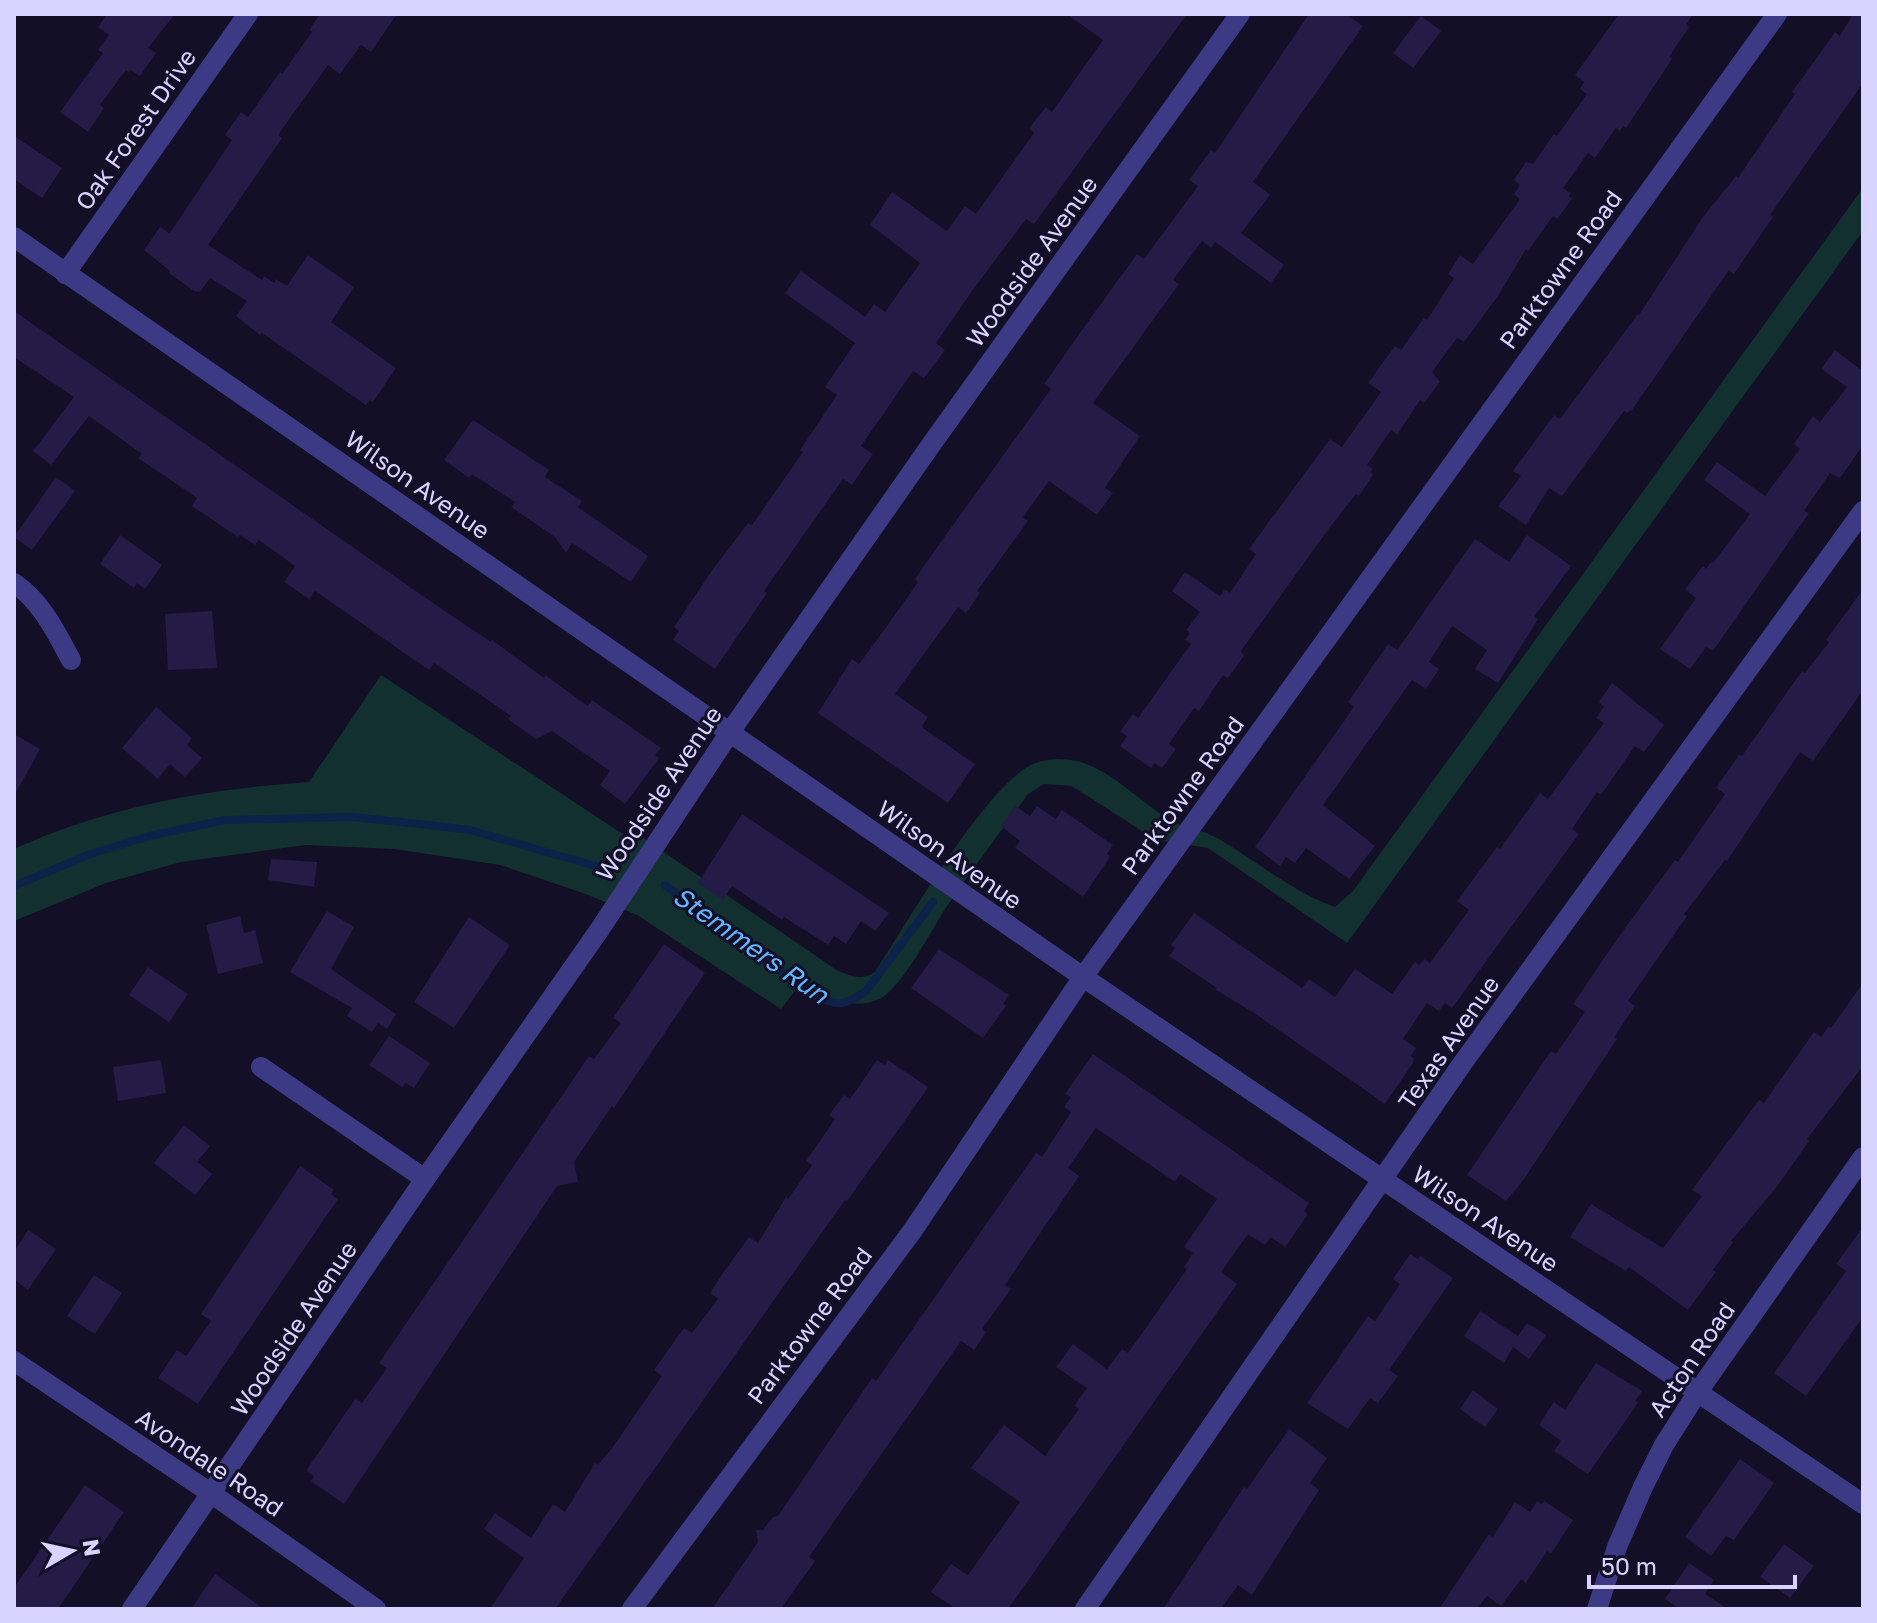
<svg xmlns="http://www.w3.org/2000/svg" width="1877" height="1623" font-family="'Golos Text',sans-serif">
<rect width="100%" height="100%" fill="#130f26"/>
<path fill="#12302f" d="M1863,188V231L1347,943L1208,848L1156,840L1072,786L1044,784L1028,794C1000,832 972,870 945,909C931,931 902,987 881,998C853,1013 824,995 800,984L781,1009L637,915L583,893L500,865L395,849L306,845L181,862L106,883L14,921V849C108,806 207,789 309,782L381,675L629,838L633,831L838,971C852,976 862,981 875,972C906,925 987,784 1033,764C1046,758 1067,758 1081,762C1114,773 1140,801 1168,819C1184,828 1203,830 1219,839C1258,862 1293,892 1335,907L1353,891Z"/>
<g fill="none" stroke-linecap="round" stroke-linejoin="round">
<g stroke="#0c2248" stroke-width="8">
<path d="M665,885L815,996C838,1007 844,1006 866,991L933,902"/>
<path d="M14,886L88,855L149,836L225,820L352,817L420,824L470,830L602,868"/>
</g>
</g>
<g fill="#241b47">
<path d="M107,14H175L148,48L156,53L140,76L131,70L129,72L126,70L100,105L104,108L88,132L60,112L103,53L98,50L109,35L98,27Z"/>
<path d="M320,14H397L371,52L361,45L340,74L328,65L278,135L282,138L208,245L262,280L264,276L274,283L276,279L287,286L308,255L354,287L331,322L396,368L373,402L370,400L366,405L262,333L260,335L236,316L247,301L210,278L200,292L194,291L169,273L170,271L144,250L160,227L169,233L172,230L232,140L225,135L241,112L248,117L280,72L282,74L312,32L309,30Z"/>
<path d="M1067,14H1187L1034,224L1026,219L975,287L936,343L945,350L924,378L913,371L861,446L873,454L852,485L843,479L764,591L767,593L715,669L673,640L679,631L674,627L713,569L748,523L752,525L803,452L800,450L837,395L825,387L855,343L785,293L801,271L865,317L874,304L885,312L920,263L870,225L892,192L947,231L965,206L976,214L1034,133L1029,128L1046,107L1052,112L1103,40Z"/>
<path d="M1309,14H1345L1363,26L1253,182L1270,195L1241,233L1284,265L1271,283L1215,242L1211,248L1202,241L1173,280L1179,284L1093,403L1140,436L1105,488L1113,493L1097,515L1049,481L1023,517L1028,521L977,591L980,593L966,613L958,607L895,694L928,717L922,726L923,728L975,764L948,803L818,713L852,659L859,664L887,626L918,582L915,579L940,543L1051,389L1044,384L1087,323L1137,254L1144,259L1198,186L1189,180L1211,150L1215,153Z"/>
<path d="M1619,14H1693L1686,25L1689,27L1669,57L1672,59L1626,128L1623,126L1620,131L1616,128L1595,158L1588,153L1563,188L1571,193L1569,196L1572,199L1557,219L1553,216L1528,251L1526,249L1498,296L1464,342L1457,338L1432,372L1440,382L1424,403L1420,400L1397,435L1391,430L1367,465L1373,469L1370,472L1373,475L1359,496L1356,494L1330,527L1241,651L1244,656L1228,678L1223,675L1199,711L1194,708L1169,744L1176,749L1162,768L1155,763L1151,768L1120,746L1127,736L1120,732L1133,714L1138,718L1191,644L1185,640L1190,633L1186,630L1200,612L1172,591L1185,572L1220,596L1225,589L1230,593L1256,554L1249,549L1330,439L1342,447L1381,392L1368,383L1395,346L1401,350L1424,318L1427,320L1454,278L1448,274L1460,255L1473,264L1520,199L1514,194L1520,185L1514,180L1526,162L1533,164L1554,134L1557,136L1587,94L1580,89L1584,82L1575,75Z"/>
<path d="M1853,14H1863V83L1770,215L1773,217L1734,274L1729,270L1632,410L1627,413L1624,411L1562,496L1549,488L1526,525L1498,506L1521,476L1513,471L1554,415L1560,419L1638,314L1639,315L1703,217L1736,176L1738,178L1795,94L1792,92L1806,73L1835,32L1840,36Z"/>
<path d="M1421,16L1441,31L1413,68L1393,53Z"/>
<path d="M14,136L62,168L42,198L14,179Z"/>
<path d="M14,311L433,603L491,642L492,640L544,678L545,675L588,706L592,700L661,748L655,755L659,758L625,804L600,785L610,771L552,731L536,739L508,719L511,716L434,663L429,670L315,591L309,599L284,582L295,566L259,540L255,545L240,535L238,537L192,506L197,498L138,458L142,454L89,416L51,465L33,451L74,397L14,357Z"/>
<path d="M1835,350L1860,369L1863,365V445L1840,478L1830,473L1804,511L1809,513L1713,651L1706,647L1690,669L1660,649L1696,598L1685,589L1703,566L1706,569L1711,562L1713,563L1750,514L1704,480L1717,462L1765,496L1800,449L1794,444L1813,416L1820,422L1847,387L1821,369Z"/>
<path d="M473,420L549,470L545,477L582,501L578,507L648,556L631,582L572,543L566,553L555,537L511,507L515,502L472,474L469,478L444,460Z"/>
<path d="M56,477L75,491L32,550L14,537Z"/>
<path d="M120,535L162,565L145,589L137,583L134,588L100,564Z"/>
<path d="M1527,535L1571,566L1534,617L1538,619L1498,683L1475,669L1487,650L1452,626L1429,662L1439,669L1426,689L1412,680L1323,805L1375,846L1349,879L1306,848L1295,863L1286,857L1280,866L1255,847L1354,707L1348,702L1388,644L1397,650L1475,539L1509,562Z"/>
<path d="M1863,589V690L1813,761L1800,752L1727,861L1725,860L1684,914L1687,916L1628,1001L1635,1006L1614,1037L1617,1039L1524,1179L1506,1201L1467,1175L1551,1051L1556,1054L1585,1012L1573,1004L1617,939L1675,860L1678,862L1725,794L1716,788L1739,755L1742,756L1802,671L1805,673L1829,642L1826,640Z"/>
<path d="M212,611L217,668L168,670L165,614Z"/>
<path d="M1612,683L1664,725L1644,752L1635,746L1601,795L1597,792L1572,829L1579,834L1452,1008L1445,1003L1439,1011L1427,1003L1403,1039L1416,1048L1411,1056L1414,1058L1413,1063L1385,1104L1254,1013L1216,990L1217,988L1169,956L1175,948L1171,945L1194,913L1302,988L1309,979L1335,997L1355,969L1392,994L1415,962L1419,965L1424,959L1430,963L1469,910L1457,901L1497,847L1500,849L1540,793L1548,799L1604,723L1596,718L1604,707L1599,702Z"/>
<path d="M156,707L192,738L187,745L202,758L185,777L170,764L158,779L122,748Z"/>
<path d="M14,734L40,749L14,796Z"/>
<path d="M1015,806L1030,816L1037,806L1056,819L1062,810L1113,845L1107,854L1110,857L1083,897L1015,848L1020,841L1001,826Z"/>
<path d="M742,814L889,913L875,931L861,921L846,944L834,936L828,945L784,917L782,920L732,886L723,900L698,883Z"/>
<path d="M271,859L317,862L314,887L268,880Z"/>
<path d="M327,911L354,927L331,969L396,1014L387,1029L378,1023L372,1032L347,1016L352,1008L290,972Z"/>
<path d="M240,916L244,933L255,930L263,963L218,974L206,925Z"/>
<path d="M469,917L510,945L454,1028L414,1002Z"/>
<path d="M664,944L705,973L614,1108L612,1106L574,1162L578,1182L557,1186L344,1504L311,1481L314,1476L306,1471L355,1399L362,1403L387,1368L379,1363L589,1056L594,1059L621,1023L613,1018Z"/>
<path d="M939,949L1009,995L1003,1004L1006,1006L983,1038L911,988Z"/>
<path d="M148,967L188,994L169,1022L129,995Z"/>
<path d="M1863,983V1066L1807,1139L1809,1141L1776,1188L1731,1241L1733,1242L1713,1270L1716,1272L1688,1310L1629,1267L1626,1271L1570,1237L1591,1204L1663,1248L1702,1196L1692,1190L1759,1100L1764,1103L1814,1032L1821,1037L1829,1026L1831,1028Z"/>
<path d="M389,1036L430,1063L414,1088L406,1083L402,1087L369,1065Z"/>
<path d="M1093,1054L1309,1203L1304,1211L1308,1214L1285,1247L1271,1237L1265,1245L1248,1234L1221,1272L1237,1284L1008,1609H956L931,1592L951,1564L968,1575L1020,1502L971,1468L1004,1425L1045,1456L1079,1409L1074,1406L1087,1388L1056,1367L1073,1344L1107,1369L1122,1349L1128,1353L1187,1269L1184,1267L1193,1253L1184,1247L1217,1199L1180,1174L1175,1182L1096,1128L1068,1168L1079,1176L1005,1285L1011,1289L982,1329L986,1332L974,1350L961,1341L809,1557L815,1561L781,1609H712L758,1542L756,1530H763L773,1517L778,1516L872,1378L876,1381L1036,1153L1042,1157L1071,1112L1064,1107L1071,1097L1065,1094Z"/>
<path d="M161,1060L166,1093L118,1101L113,1067Z"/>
<path d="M877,1060L885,1065L888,1060L928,1087L911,1112L847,1201L845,1200L555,1609H490L524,1558L484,1529L495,1513L531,1538L553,1504L565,1512L595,1463L598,1465L612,1448L662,1376L654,1370L684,1328L692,1333L718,1299L710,1293L725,1270L749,1237L758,1243L786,1197L788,1199L812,1165L806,1161L835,1119L829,1115L844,1095L850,1099Z"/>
<path d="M184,1125L210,1146L197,1162L212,1174L195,1195L154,1163Z"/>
<path d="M300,1166L334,1190L331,1194L338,1199L198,1404L158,1378L177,1350L186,1356L211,1321L201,1314Z"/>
<path d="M1863,1227V1317L1806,1396L1774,1373L1846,1271L1836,1264Z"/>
<path d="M28,1230L56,1249L28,1290L14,1279V1252Z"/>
<path d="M1410,1254L1418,1259L1420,1256L1453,1278L1389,1370L1398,1376L1378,1403L1370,1398L1348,1429L1307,1403L1368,1316L1375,1321L1400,1284L1393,1279Z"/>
<path d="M94,1275L122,1293L95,1334L67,1316Z"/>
<path d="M1480,1311L1518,1336L1527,1323L1546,1335L1529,1359L1513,1347L1504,1363L1464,1336Z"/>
<path d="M1596,1363L1642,1391L1635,1401L1638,1403L1588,1474L1554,1451L1561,1441L1539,1425L1554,1402L1565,1410Z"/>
<path d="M1473,1390L1498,1409L1485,1427L1460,1409Z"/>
<path d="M1289,1429L1327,1458L1310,1483L1319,1490L1252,1595L1238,1585L1221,1609H1163L1244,1487L1247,1489Z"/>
<path d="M1740,1459L1774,1483L1734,1540L1726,1536L1711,1556L1685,1537Z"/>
<path d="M85,1485L124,1512L58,1609H14V1588Z"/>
<path d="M1537,1501L1542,1504L1544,1501L1573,1520L1551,1554L1547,1551L1526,1583L1521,1579L1501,1606L1487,1596L1477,1609H1439L1489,1534L1493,1537L1515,1502L1530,1512Z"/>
<path d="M1784,1544L1814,1566L1790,1598L1760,1577Z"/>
<path d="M1689,1563L1714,1580L1705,1594L1728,1609H1680L1665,1599Z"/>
<path d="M215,1574L264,1609H191Z"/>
</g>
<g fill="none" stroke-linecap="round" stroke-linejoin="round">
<g stroke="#3d3a85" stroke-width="20">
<path d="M14,237L1083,977L1863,1504"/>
<path d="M65,274L248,14"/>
<path d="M14,583C41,601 56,632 71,660"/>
<path d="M261,1067L425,1179"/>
<path d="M14,1361L212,1494L376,1609"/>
<path d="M132,1609L425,1179L600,929L730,732L933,442L1240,14"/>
<path d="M632,1609L913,1230L1083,977L1777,14"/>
<path d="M1085,1609L1462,1064L1863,511"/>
<path d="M1597,1609L1617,1547L1643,1487L1664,1445L1697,1393L1863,1157"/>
</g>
</g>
<g text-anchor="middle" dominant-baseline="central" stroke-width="6" stroke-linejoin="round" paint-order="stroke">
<g font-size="24" fill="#d9d4ff" stroke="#130f26">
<text transform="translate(135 129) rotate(-55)">Oak Forest Drive</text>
<text transform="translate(1031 261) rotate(-54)">Woodside Avenue</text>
<text transform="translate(1560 269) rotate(-54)">Parktowne Road</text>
<text transform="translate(418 484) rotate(35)">Wilson Avenue</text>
<text transform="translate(658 793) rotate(-56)">Woodside Avenue</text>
<text transform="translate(1182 795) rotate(-54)">Parktowne Road</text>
<text transform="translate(950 854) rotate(35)">Wilson Avenue</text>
<text transform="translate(1448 1042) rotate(-55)">Texas Avenue</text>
<text transform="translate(1486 1218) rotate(34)">Wilson Avenue</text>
<text transform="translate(809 1325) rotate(-53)">Parktowne Road</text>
<text transform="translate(293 1328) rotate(-56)">Woodside Avenue</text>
<text transform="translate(1691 1359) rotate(-56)">Acton Road</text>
<text transform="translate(210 1462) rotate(34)">Avondale Road</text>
</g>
<g font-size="26" font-style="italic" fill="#62b6ff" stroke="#130f26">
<text transform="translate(751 945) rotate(35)">Stemmers Run</text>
</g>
</g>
<rect width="1877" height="1623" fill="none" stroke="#d9d4ff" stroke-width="32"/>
<g transform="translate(72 1551) rotate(81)" stroke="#130f26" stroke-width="6" paint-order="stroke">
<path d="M0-6L14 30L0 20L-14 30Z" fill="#d9d4ff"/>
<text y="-12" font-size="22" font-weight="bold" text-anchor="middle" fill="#d9d4ff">N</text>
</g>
<path d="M1589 1575v12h206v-12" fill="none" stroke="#d9d4ff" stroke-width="4"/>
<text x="1601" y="1575" font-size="24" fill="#d9d4ff" stroke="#130f26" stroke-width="6" paint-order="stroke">50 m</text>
</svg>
